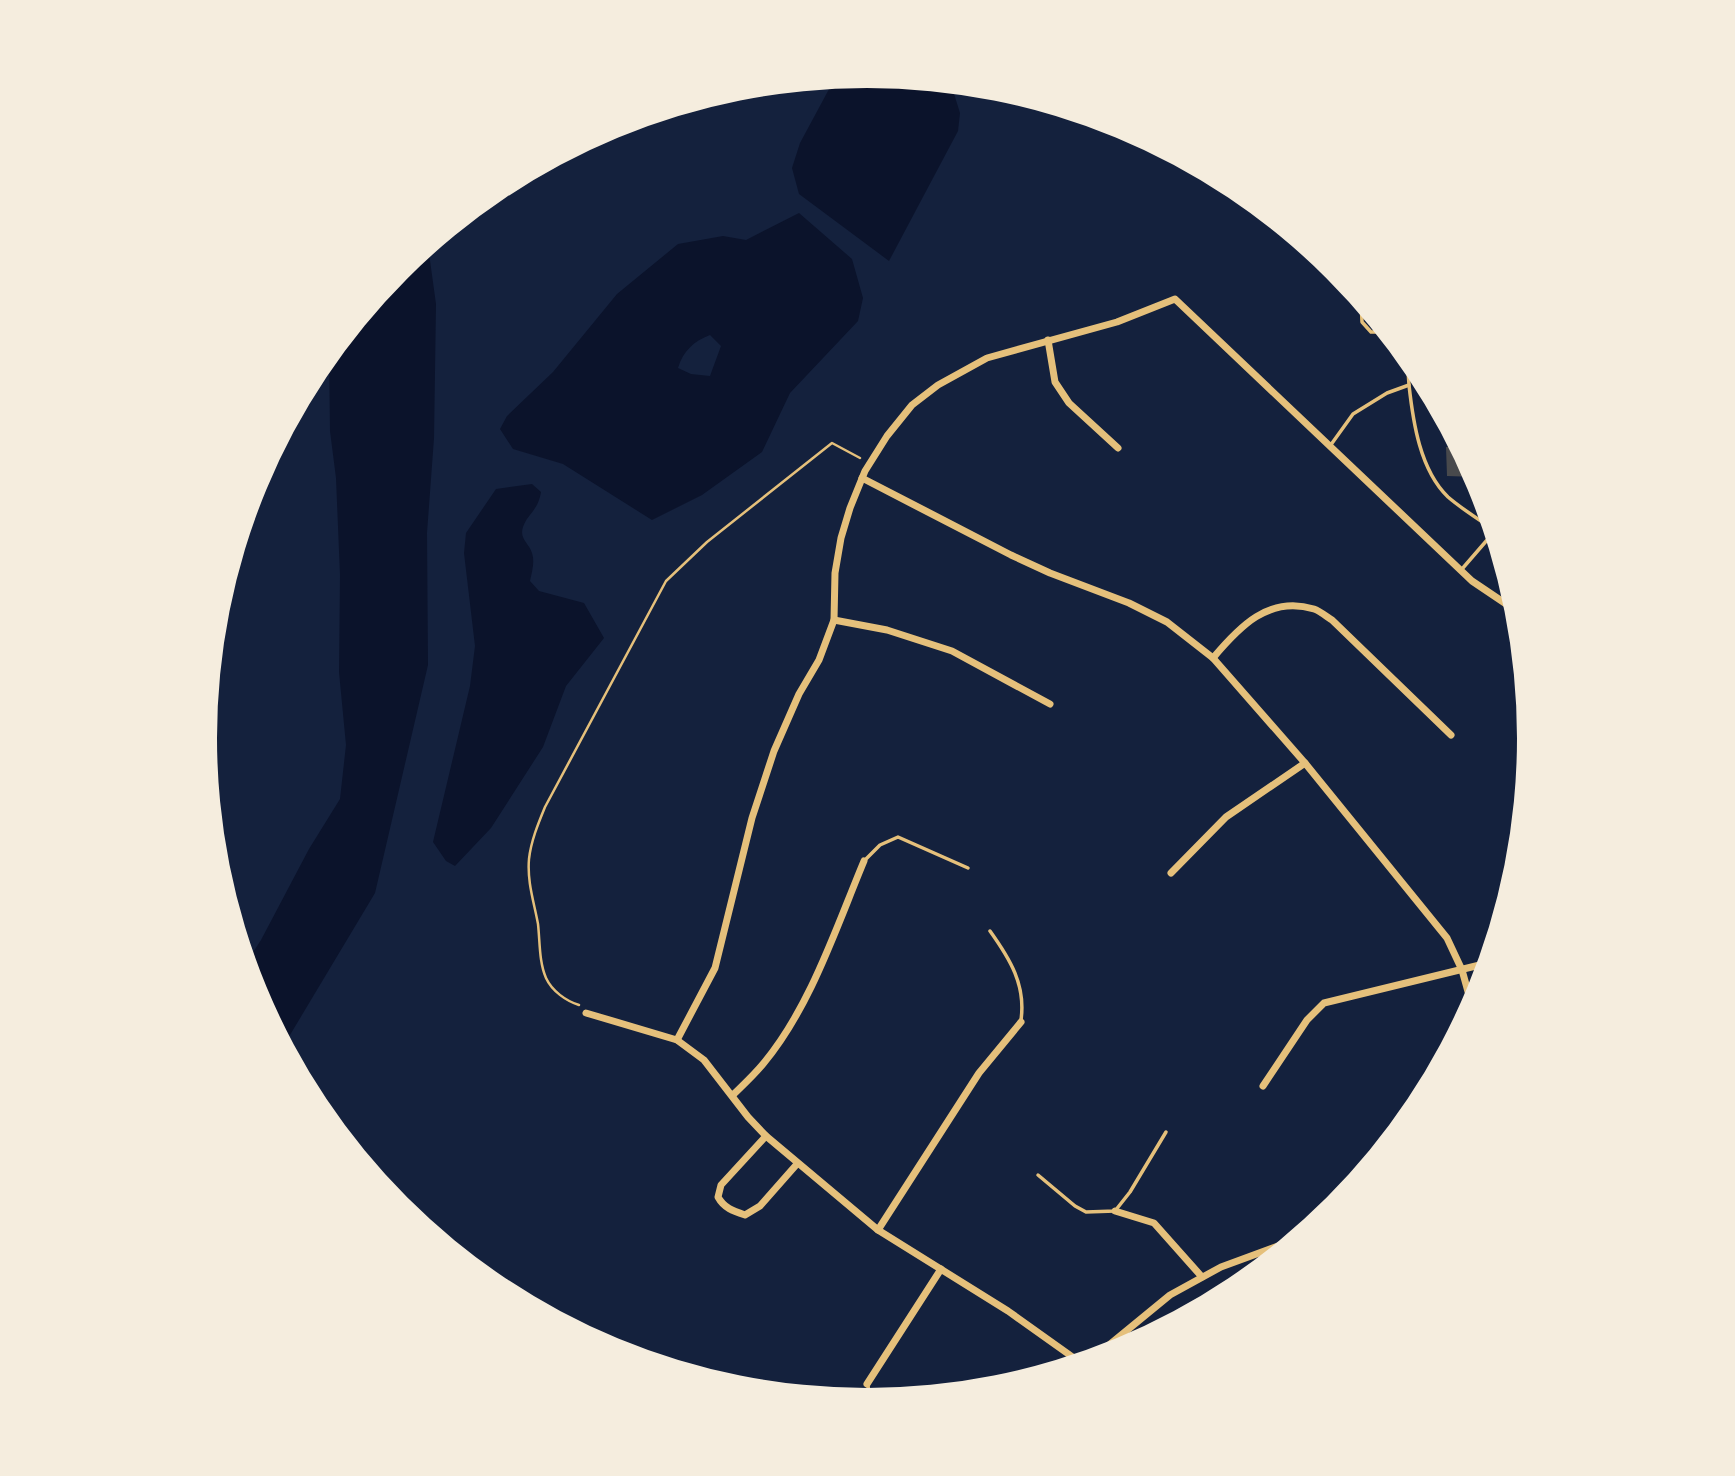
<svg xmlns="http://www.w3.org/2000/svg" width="1735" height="1476" font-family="'Work Sans',sans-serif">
<rect width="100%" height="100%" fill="#14213d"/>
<g fill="#0b132b" fill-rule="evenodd">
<path d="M868,75L951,84L960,113L958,131L889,261L799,194L792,168L800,143L835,78Z"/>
<path d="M799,213L852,259L863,298L858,321L790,393L762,452L702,495L652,520L563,464L513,449L500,429L507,416L553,372L617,294L678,244L723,236L746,240ZM710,335L721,346L710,376L691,374L678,368C683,351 694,341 710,335Z"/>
<path d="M428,246L436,304L434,438L427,533L428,665L375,893L284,1045L255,991L246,963L261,940L309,849L340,799L346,745L339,672L340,575L336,478L330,431L329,354L399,269Z"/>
<path d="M532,484L541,492C538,511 528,513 523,527C519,539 529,543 532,553C535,562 532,571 530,581L539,591L584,603L604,638L566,686L543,747L491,828L455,866L446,861L433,842L470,686L475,646L464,553L466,533L496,489Z"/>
</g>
<path fill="#48494c" d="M1455,438L1473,473L1476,477L1447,476L1446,447H1455Z"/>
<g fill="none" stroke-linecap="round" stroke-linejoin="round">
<path stroke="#e5c07b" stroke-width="2.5" d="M579,1005C566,1001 552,991 546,978C539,962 540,942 538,924C534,902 527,882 529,859C531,841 538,824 545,807L666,581L707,542L832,443L860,458"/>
<g stroke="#e5c07b" stroke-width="3.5">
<path d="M1361,300L1362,322L1371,332H1388"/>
<path d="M1409,385C1413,422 1420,470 1448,497C1462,509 1478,519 1493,529"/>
<path d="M1330,446L1353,414L1387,393L1409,385L1407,356"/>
<path d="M1462,569L1494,532"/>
<path d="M864,861L880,845L898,837L968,868"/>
<path d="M990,931C1010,959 1026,985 1021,1020"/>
<path d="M1038,1175L1075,1206L1086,1212L1115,1211L1130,1192L1166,1132"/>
<path d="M868,1386L870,1400"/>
</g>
<g stroke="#e5c07b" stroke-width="7">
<path d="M1048,340L1055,382L1069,403L1118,448"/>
<path d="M862,478L1011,555L1050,573L1129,603L1167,622L1213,658L1305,763L1447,938L1462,970L1472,1006"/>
<path d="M834,620L887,630L952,651L1050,704"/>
<path d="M1213,658C1239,627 1269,595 1314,609C1320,611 1327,617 1332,620L1451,735"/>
<path d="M1171,873L1226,817L1305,763"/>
<path d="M586,1013L677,1040L704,1060L748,1117L766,1136L878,1230L1008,1311L1081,1363"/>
<path d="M677,1040L715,968L752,818L774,751L799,694L819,660L834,620L835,573L841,538L850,508L865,471L887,436L912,405L938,385L987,358L1117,322L1175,299L1472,581L1518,612"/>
<path d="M1263,1086L1307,1020L1324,1003L1488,963"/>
<path d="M733,1095C743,1085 754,1075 763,1064C810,1008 836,928 864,861"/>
<path d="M766,1136L721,1185L718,1197C724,1208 733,1211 745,1215L760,1206L797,1164"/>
<path d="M1115,1211L1154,1223L1202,1277"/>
<path d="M878,1230L979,1073L1021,1022"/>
<path d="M1092,1359L1170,1295L1221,1267L1297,1239"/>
<path d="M867,1384L941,1269"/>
</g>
</g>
<path d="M0 0H1735V1476H0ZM217 738a650 650 0 1 1 1300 0a650 650 0 1 1-1300 0Z" fill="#f5edde" fill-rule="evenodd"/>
</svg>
